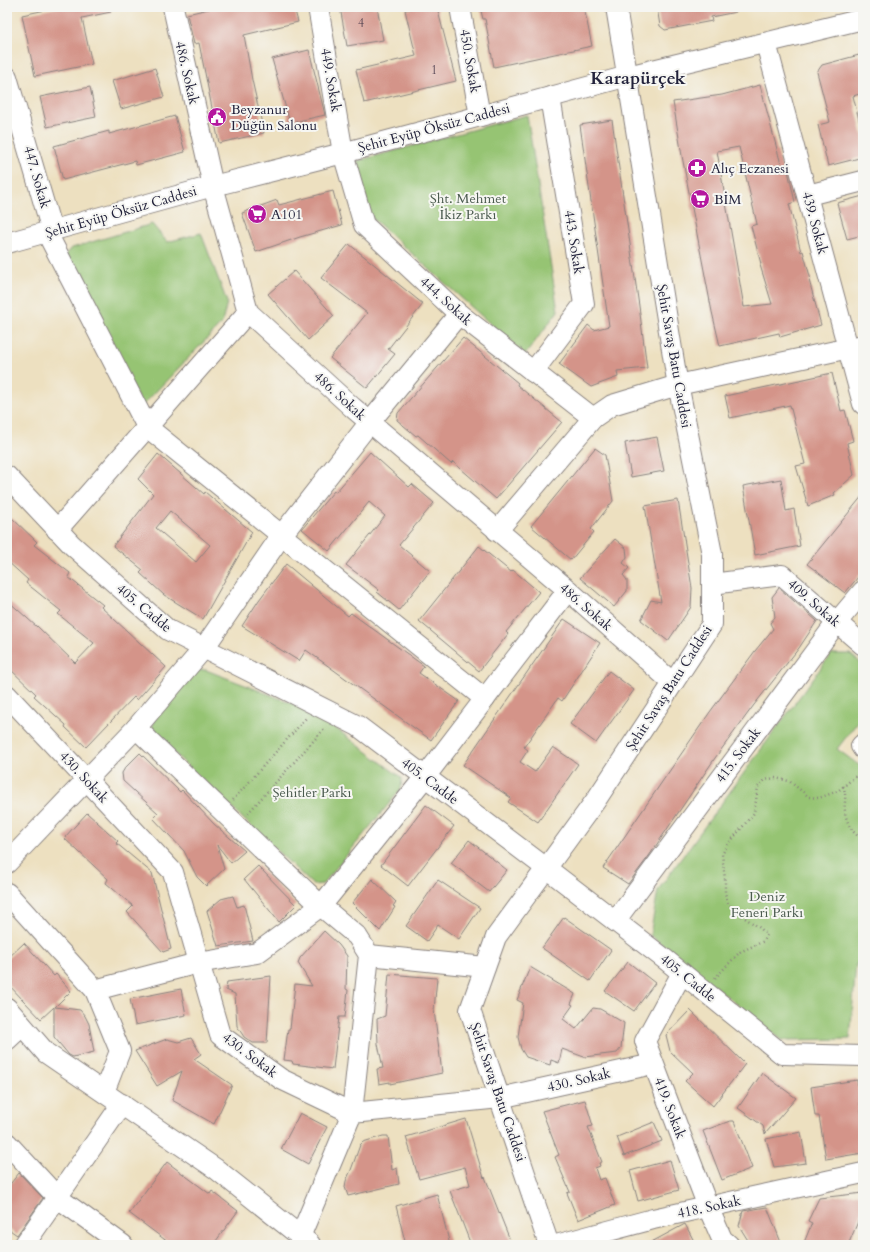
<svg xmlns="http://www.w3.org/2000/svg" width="870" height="1252" font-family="Cardo,serif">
<rect width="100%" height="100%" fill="#f6f6f2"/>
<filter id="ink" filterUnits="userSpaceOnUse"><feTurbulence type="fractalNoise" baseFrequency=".025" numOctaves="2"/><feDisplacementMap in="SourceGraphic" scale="8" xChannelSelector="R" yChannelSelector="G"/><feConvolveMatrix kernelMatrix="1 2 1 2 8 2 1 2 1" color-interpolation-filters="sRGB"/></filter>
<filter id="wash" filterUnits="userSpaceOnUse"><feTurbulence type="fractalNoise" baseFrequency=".012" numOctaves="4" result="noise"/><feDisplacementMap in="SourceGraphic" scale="16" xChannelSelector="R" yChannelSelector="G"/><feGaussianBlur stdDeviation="0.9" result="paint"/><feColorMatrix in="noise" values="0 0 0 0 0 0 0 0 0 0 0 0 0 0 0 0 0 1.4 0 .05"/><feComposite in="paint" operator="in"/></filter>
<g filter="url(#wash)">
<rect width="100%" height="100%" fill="#ede0c0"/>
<g fill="#96c473" stroke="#5c7357">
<path d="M527,115L558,311L525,355L370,216L357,161Z"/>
<path d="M152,224L167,242L201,233L227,302L222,323L142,406L66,255L72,248Z"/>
<path d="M831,654H850L863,665V715L837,749L863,768V962L856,964L850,1039L782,1040L650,935L658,890Z"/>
<path d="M198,670H206L294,704L334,727L402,778L401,789L323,884L313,885L152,732L154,715Z"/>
</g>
<g id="blocks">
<g fill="#d49489" fill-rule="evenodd">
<path d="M60,7H110L111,12L82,18L92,64L35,76L22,15Z"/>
<path d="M217,7H294L298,22L244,35L252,80L264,133L219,143L199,43L194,44L187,14Z"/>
<path d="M340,7H377L383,40L347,46Z"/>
<path d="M417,7H437L456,81L364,103L356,70L416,56L405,10Z"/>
<path d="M480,7H584L592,46L494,67L485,19H483Z"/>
<path d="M657,7H736V12L711,17L712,21L665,30L660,26Z"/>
<path d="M309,50L325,115L290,123L272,59Z"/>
<path d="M859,55L863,71V93L853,96L863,136V157L828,166L818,125L830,122L817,72L822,65Z"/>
<path d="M155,68L164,97L121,109L112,81Z"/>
<path d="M760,85L783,172L788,171L795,202L789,204L801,252L803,251L811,280H809L821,325L780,337L779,333L720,346L712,312L682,156L673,102L722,95ZM739,147L757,224L751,226L761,264L760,265L772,304L744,307L717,151Z"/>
<path d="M90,87L96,117L47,127L40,97Z"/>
<path d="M175,116L185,152L136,165L135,161L63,180L54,146L109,131V134Z"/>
<path d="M612,120L639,306L647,368L617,371L618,377L591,387L559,364L588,325L594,330L609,326L580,125Z"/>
<path d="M333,191L342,225L300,237L256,252L242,213L277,200L279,205Z"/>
<path d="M863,196V235L847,239L837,203Z"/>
<path d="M349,244L423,304L388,349L395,354L367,388L330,358L367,313L321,278Z"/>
<path d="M294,271L334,316L308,340L268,294Z"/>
<path d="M463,338L518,383L517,385L562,422L496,499L453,462L451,464L418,435L416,436L397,420L398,413Z"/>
<path d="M832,373L841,411L845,410L853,441L847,443L854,475L834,493L835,495L808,506L796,466L805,464L790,405L730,418L725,396Z"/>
<path d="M657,437L664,471L631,477L625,443Z"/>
<path d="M595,448L605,455L613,501L591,529L594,532L571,560L531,526Z"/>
<path d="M370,452L409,487L412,484L434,503L399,545L430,571L399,610L377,592L379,590L346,565L385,516L369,502L329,551L302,529L334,491L336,492Z"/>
<path d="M158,454L204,494L205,492L252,532L203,619L164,595L140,573L143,570L113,546L153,494L138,479ZM170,511L210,545L196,562L156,528Z"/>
<path d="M781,479L786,511L794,509L800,546L755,555L743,486Z"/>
<path d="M863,495V571L845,593L807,564Z"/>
<path d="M678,500L692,588L691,607L668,641L641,620L651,600L661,602L645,506Z"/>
<path d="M12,518L37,542L34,545L70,573L68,577L103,605L101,607L166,667L137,700L134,697L86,747L65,727L66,725L34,696L36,694L7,666V600L37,627V626L75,663L94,643L58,614L61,611L26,583L28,580L7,561V523Z"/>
<path d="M615,539L626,548L627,557L623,563L629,568L623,575L627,580V591L614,607L580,578Z"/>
<path d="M479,546L511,572L513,570L539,592L506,632L508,634L479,671L419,621Z"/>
<path d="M286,564L348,616L351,613L424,666L419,673L459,701L431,740L306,650L299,661L242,626L259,600Z"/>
<path d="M779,588L817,621L799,648L754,705L715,758L649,856L628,884L603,868L710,712L755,651L773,629L770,623L775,617L772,597Z"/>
<path d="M564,619L600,643L562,701L558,698L524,747L528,750L520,762L535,772L553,747L578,764L538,822L508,802L511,798L463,765Z"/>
<path d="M609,671L634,690L596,743L570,724Z"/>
<path d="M140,753L180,792L182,790L214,824L245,851L231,863L217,845L224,869L206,886L197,877L184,851L153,818L158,813L123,781L122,773L125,768Z"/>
<path d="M426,805L454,826L408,886L381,865Z"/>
<path d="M87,813L118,841L116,843L152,873L171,949L163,952L127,912L133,906L106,883L108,879L64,838Z"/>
<path d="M469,840L507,870L489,892L451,863Z"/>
<path d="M258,866L296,905L279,922L244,879Z"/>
<path d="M372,879L396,902L393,906L395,907L380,931L352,903Z"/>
<path d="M438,880L480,908L459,939L438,925L427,941L406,926Z"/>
<path d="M233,896L237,907L244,905L253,941L218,946L207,911L221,899Z"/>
<path d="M564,917L611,950L590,981L542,948Z"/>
<path d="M324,931L339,945L347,956L346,989L348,990L345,1017H339L333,1069L293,1064L292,1061L284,1060L288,1029H290L295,984L312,986L298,963L300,958Z"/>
<path d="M24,943L54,976L56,974L71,991L55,1007L80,1010L85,1016L89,1024L94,1052L73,1057L69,1055L54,1037V1007L41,1019L7,983V959Z"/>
<path d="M628,962L655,983L634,1011L605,991Z"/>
<path d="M530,967L575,994L571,1004L573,1005L563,1019L576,1029L593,1008L600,1009L624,1023L621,1048L617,1053L584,1057L562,1049L559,1063L551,1060L550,1065L526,1057L521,1049L518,1037L523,1003L517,1000Z"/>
<path d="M389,974L437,978L434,1010L442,1073L390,1084V1082L379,1084L377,1069L383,1068L378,1044L377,1019L385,1016Z"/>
<path d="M271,976L267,1043H253L244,1037L237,1026L235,994L226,990L227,982Z"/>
<path d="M181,989L186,1015L135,1025L130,999Z"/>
<path d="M690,1010L745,1064L713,1106L685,1081L693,1073L670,1051L666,1035Z"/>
<path d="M191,1038L201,1054L194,1059L232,1085L214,1124L172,1100L182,1071L157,1086L135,1051L167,1039L178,1042Z"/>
<path d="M762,1073L796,1098L765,1134L763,1126L738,1108Z"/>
<path d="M857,1080L863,1125V1153L826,1159L819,1116H815L811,1087Z"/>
<path d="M585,1100L593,1126L588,1127L602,1162L599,1163L600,1166L595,1168L599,1180L605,1178L615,1205L578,1220L567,1193L570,1192L555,1157L559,1155L542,1111Z"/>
<path d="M300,1113L327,1127L308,1164L281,1149Z"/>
<path d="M466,1119L484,1178L485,1177L510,1240L496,1245H471L450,1191L470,1185L465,1167L419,1179L406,1137Z"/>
<path d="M730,1121H734L752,1168L722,1180L703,1131Z"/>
<path d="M654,1122L662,1141L624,1156L617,1137Z"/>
<path d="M801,1132L806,1163L774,1167L766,1139Z"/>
<path d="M383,1136H388L392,1170L397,1168L399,1184L348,1196L345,1187L346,1181L351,1170L360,1145L363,1142Z"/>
<path d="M670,1160L679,1190L638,1201L630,1171Z"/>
<path d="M167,1162L210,1194L212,1191L238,1211L213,1245H172L129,1213Z"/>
<path d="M19,1173L43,1198L17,1235L7,1228V1188Z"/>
<path d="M863,1193V1210L848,1245H803L812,1223L808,1221L819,1198Z"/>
<path d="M437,1194L450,1245H406L396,1206Z"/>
<path d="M767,1207L782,1245H758V1244L749,1242L739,1226L743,1211Z"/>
<path d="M685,1224L696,1245H646Z"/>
</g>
</g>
</g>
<g filter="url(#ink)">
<use href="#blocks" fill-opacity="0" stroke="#88817e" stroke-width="1"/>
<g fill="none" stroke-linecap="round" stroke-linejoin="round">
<g stroke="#88817e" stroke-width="22">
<g id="minor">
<path d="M173,7L213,186L248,312L352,407L568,590L673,683"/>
<path d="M318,7L343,153L364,225L459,314L593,418"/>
<path d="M460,7L480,116"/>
<path d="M766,43L863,404"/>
<path d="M7,77L52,231"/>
<path d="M808,195L863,181"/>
<path d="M47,233L147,427L485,699"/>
<path d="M7,243L213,186L343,153L628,76L863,19"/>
<path d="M533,372L584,304L550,97"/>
<path d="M7,476L72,545L168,630L358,726L546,868L666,960L782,1054L863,1056"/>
<path d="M57,530L248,312"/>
<path d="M497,531L593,418L612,405L678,385L863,345"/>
<path d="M712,584L782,575L863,645"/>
<path d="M7,695L173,872L220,1035L281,1079L352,1113L500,1098L653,1064"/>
<path d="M136,728L321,906L357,936L369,955L352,1113L300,1237"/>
<path d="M863,744L861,746L863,749"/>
<path d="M7,863L136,728L204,648L281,536L370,422L459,314"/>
<path d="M7,893L95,990L120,1051L104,1092"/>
<path d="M615,921L837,622L863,591"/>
<path d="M369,955L485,967"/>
<path d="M682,973L645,1041L708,1207L722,1239L729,1245"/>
<path d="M95,990L198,963L257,953L321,906L425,777L568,590"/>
<path d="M7,1008L46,1053L216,1169L310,1244"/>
<path d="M7,1040L22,1026"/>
<path d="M7,1143L58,1198L123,1245"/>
<path d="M24,1245L122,1104"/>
<path d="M549,1245L470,1010L496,937L596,800L712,624V554L676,374L616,7"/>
<path d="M556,1245L653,1219L863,1173"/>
</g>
</g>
<g stroke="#88817e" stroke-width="2.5" stroke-dasharray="1 3" stroke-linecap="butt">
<path d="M843,786C847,796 844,801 845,811C846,822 853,835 863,839"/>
<path d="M233,800L307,717"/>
<path d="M248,813L325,728"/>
<path d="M715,978L740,952L764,941L767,935L760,928L736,912L728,903L725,893V879L722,854L730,842L754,813L758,787L765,780L775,778L789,781L809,797L819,798L838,791L863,770"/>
</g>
<use href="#minor" stroke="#fff" stroke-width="20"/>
</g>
</g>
<defs>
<g id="civic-disc" transform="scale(1)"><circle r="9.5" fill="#b5179e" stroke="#f6f6f2"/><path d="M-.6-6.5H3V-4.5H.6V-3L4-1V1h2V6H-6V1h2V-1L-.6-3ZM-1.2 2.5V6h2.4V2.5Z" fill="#fff"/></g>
<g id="pharmacy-disc" transform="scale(1)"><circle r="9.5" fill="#b5179e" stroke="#f6f6f2"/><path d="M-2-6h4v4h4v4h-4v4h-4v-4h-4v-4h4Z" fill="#fff"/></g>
<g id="supermarket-disc" transform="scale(1)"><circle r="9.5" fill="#b5179e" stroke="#f6f6f2"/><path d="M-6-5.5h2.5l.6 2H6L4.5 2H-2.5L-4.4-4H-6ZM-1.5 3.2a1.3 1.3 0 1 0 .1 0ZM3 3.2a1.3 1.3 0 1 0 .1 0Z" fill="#fff"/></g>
</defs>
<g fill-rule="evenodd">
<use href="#civic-disc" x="217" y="117"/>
<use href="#pharmacy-disc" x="697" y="168"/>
<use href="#supermarket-disc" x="700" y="199"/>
<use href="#supermarket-disc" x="257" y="214"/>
</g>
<g text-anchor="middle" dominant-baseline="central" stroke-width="4" stroke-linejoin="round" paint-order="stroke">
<g font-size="12" fill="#4e3e4e">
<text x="361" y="23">4</text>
<text x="434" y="70">1</text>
</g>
<g font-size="14" fill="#22223b" stroke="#f6f6f2">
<text transform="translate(470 61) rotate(80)">450. Sokak</text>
<text transform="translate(187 73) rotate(77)">486. Sokak</text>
<text transform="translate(331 80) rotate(80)">449. Sokak</text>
<text transform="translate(434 128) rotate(-15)">Şehit Eyüp Öksüz Caddesi</text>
<text transform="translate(37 177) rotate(74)">447. Sokak</text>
<text transform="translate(121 212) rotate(-16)">Şehit Eyüp Öksüz Caddesi</text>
<text transform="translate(815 223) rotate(75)">439. Sokak</text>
<text transform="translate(574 242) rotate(81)">443. Sokak</text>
<text transform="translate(446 301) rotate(42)">444. Sokak</text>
<text transform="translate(674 356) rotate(80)">Şehit Savaş Batu Caddesi</text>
<text transform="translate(340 396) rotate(42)">486. Sokak</text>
<text transform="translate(814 603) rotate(41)">409. Sokak</text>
<text transform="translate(586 607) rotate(41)">486. Sokak</text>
<text transform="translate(144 608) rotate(40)">405. Cadde</text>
<text transform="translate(669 688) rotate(-57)">Şehit Savaş Batu Caddesi</text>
<text transform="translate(738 755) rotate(-53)">415. Sokak</text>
<text transform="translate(84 777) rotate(47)">430. Sokak</text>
<text transform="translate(430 781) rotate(37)">405. Cadde</text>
<text transform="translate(688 978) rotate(39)">405. Cadde</text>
<text transform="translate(250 1055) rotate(37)">430. Sokak</text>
<text transform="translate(579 1080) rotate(-13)">430. Sokak</text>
<text transform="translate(498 1092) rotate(71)">Şehit Savaş Batu Caddesi</text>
<text transform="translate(670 1108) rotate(69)">419. Sokak</text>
<text transform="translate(709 1207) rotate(-12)">418. Sokak</text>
</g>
<g font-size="14" fill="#22223b" stroke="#f6f6f2" text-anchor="start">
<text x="231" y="109">Beyzanur<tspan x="231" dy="16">Düğün Salonu</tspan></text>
<text x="711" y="168">Alıç Eczanesi</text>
<text x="714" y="199">BİM</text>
<text x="271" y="214">A101</text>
</g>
<g font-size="14" fill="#4b5b4f" stroke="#f6f6f2">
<text x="468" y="198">Şht. Mehmet<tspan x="468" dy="16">İkiz Parkı</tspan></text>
<text x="312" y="792">Şehitler Parkı</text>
<text x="767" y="896">Deniz<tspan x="767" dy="16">Feneri Parkı</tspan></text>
</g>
<g font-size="18" font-weight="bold" fill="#22223b" stroke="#f6f6f2">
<text x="638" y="78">Karapürçek</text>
</g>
</g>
<rect width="870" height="1252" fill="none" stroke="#f6f6f2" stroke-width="24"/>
</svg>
